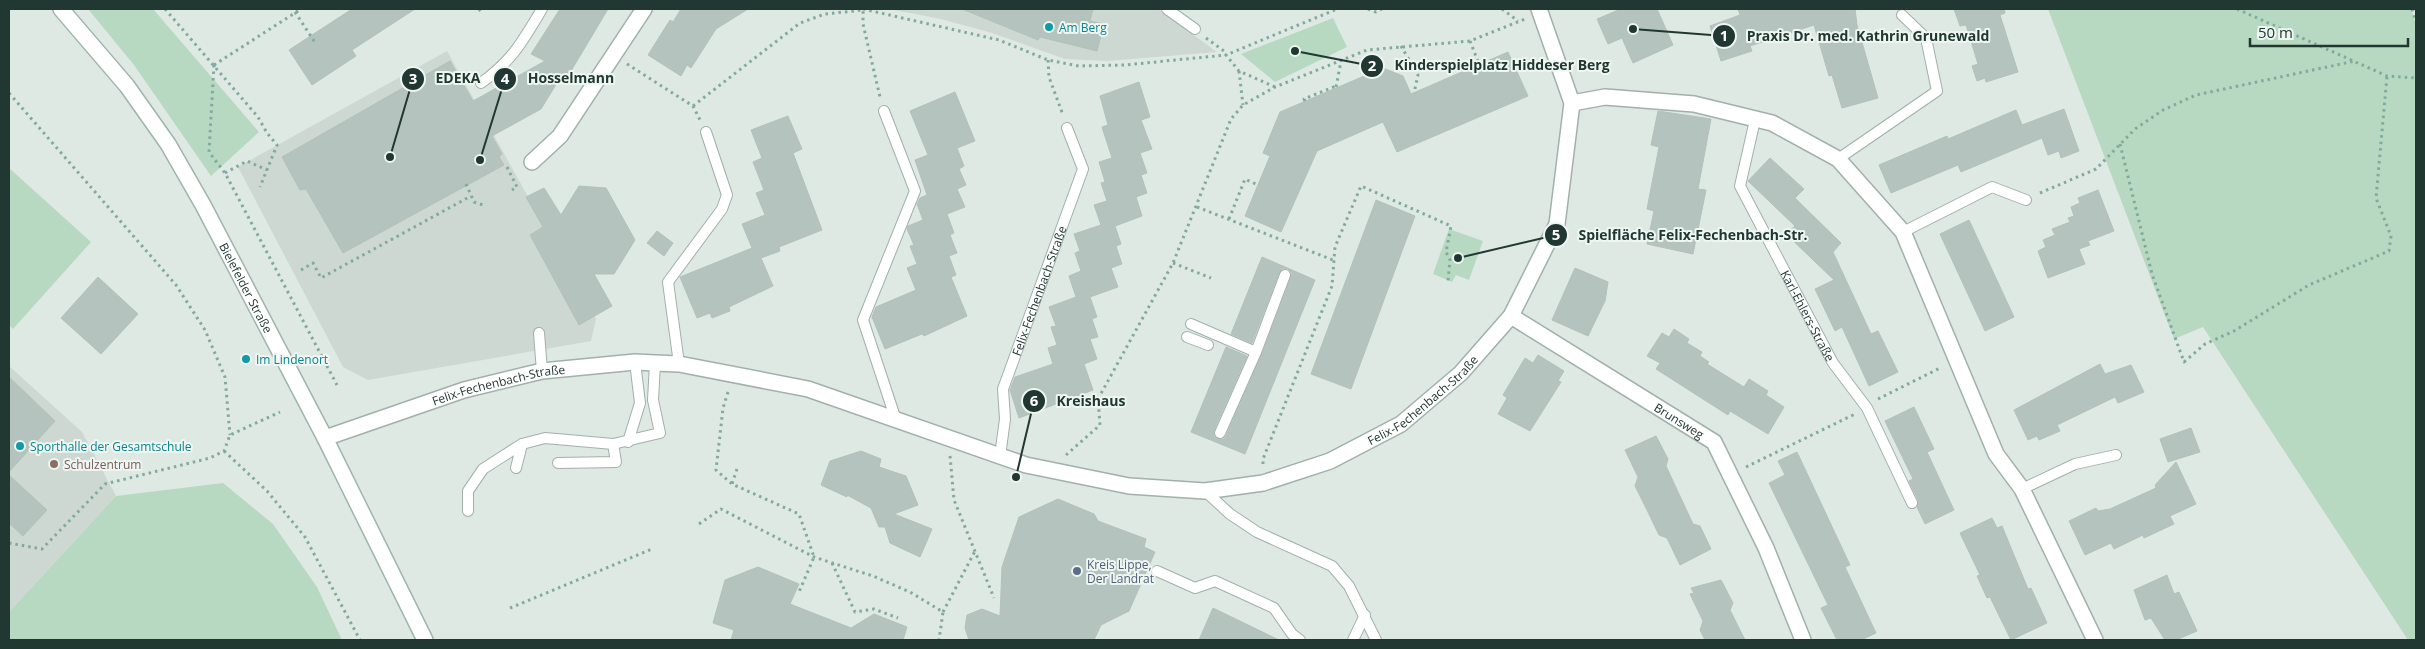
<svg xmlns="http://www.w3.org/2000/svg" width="2425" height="649" font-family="'Open Sans',sans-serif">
<rect width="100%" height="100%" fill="#dee9e4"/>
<g fill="#cdd8d3">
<path d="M889,9H1158L1217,52L1108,61L1065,59L992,33L941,19Z"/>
<path d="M447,51L596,319L591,341L368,380L343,367L238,167Z"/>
<path d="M9,366L82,432L116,496L9,612Z"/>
</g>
<g fill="#b8d9c1">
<path d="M88,9H153L259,132L211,176L134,65Z"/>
<path d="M2048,9H2411L2416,25V640H2408L2203,327L2174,339Z"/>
<path d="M1333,18L1347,47L1275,82L1241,54Z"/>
<path d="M9,168L91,242L13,329L9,325Z"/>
<path d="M1449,229L1483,241L1469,280L1456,275L1452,282L1433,274Z"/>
<path d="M223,483L273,524L317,587L342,640H9V612L116,496Z"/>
</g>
<g fill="#b4c3bd" stroke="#b2c2bb">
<path d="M352,9H415L352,50L356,56L312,85L289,50Z"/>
<path d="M560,9H608L568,76L563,73L541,109L492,136L502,154L499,157L504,165L343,253L306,189L300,190L282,157L450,61L473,101L545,61L531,54Z"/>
<path d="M681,9H748L716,29L691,68L687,65L681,76L648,55L670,20L673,22Z"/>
<path d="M962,9H1093L1090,21L1104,24L1097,51L1040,37L1038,40Z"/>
<path d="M1621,9H1657L1673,45L1633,63L1622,38L1608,44L1597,19Z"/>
<path d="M1738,9H1855L1857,25L1878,98L1842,108L1832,75L1829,76L1814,25L1750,46L1752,51L1721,61L1710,26L1740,15Z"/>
<path d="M1954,9H2004L2005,13L2000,15L2018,72L1986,82L1985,78L1977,81L1972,66L1978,64L1966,25L1960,26Z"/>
<path d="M1508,52L1528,96L1397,152L1383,122L1317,151L1281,232L1245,216L1270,156L1263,153L1280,112L1383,68L1403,76L1411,94Z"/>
<path d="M1139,82L1150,117L1141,120L1152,149L1140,153L1147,173L1141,175L1147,193L1136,197L1142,216L1115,226L1121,244L1116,246L1122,264L1111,268L1118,287L1090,297L1097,317L1092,319L1098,337L1090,339L1097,359L1084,364L1093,390L1019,418L1010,390L1015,377L1053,364L1048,348L1057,345L1051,327L1056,326L1049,307L1076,297L1069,276L1081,271L1075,253L1080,251L1074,234L1101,225L1094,205L1107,201L1101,183L1105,182L1099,162L1112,158L1102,127L1108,125L1100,96Z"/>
<path d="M955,92L975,141L957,148L964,166L959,169L966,185L957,189L965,207L947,214L954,233L950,235L957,253L949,256L956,275L951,277L967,316L924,336L922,334L885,349L872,317L876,307L916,290L907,268L917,264L910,246L914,245L907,229L908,226L923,220L917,204L920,198L927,195L915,160L928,155L910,111Z"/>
<path d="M2064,109L2079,151L2061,158L2059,151L2048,155L2042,138L1961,172L1958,165L1891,193L1879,165L1947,136L1948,139L2016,110L2022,125Z"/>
<path d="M1658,111L1711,119L1698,189L1706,190L1693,254L1647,244L1654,211L1647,209L1659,147L1651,145Z"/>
<path d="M788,116L802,149L793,153L822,230L779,247L780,251L761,258L773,286L729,307L730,311L712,318L710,313L697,318L680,277L752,248L742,224L765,215L756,193L764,190L753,162L762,158L751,130Z"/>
<path d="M1770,158L1804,189L1795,198L1841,243L1833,252L1871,334L1878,331L1898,372L1869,386L1842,327L1835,331L1815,289L1834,280L1786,234L1795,226L1748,181Z"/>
<path d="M579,186L606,188L635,240L614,274H594L612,306L579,325L530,235L543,227L526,197L544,188L561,215Z"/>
<path d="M2098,190L2114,231L2088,241L2090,245L2079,249L2085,264L2048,278L2038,251L2046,247L2043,240L2055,235L2052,229L2070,222L2068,218L2074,216L2071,207L2080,203L2078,198Z"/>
<path d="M1376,200L1415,216L1351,389L1311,374Z"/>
<path d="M1969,220L2014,317L1985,331L1940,234Z"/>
<path d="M657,231L673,243L664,256L647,243Z"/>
<path d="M1262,257L1315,280L1245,454L1191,432L1226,347L1247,356L1214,430V437L1218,439H1224L1226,436L1262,354L1291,277L1292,273L1288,269L1283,268L1279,273L1252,343L1231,334Z"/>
<path d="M1575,268L1608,282L1605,301L1588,336L1552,320Z"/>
<path d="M98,277L138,314L101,354L61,318Z"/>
<path d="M1674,329L1689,339L1687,343L1702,352L1700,356L1709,362L1707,364L1744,387L1749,379L1768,391L1766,395L1784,407L1768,434L1730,411L1728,415L1656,369L1660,363L1647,356L1662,333L1669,337Z"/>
<path d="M1538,355L1564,371L1558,381L1561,382L1530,431L1498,414L1507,398L1503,395L1525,358L1533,363Z"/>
<path d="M2100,364L2105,374L2131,365L2144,392L2118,403L2115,397L2057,425L2060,431L2039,440L2037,436L2028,440L2014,410Z"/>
<path d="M9,377L55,421L9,472Z"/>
<path d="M1914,407L1934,449L1927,452L1954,510L1925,524L1917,507L1918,500L1909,481L1913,479L1885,421Z"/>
<path d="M2191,428L2200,452L2168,462L2160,439Z"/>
<path d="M1656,436L1668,459L1666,466L1693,524L1700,526L1711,549L1680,565L1667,538L1659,535L1647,510L1635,486L1638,477L1625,450Z"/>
<path d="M861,451L881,459L879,467L906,476L918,505L894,514L932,529L920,557L890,543L885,527H879L871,508L847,495V497L821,485L830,461Z"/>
<path d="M1797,452L1850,565L1845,567L1876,633L1861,640H1837L1821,608L1828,605L1769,483L1785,475L1778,461Z"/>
<path d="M2176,462L2196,504L2170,516L2174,524L2144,538L2143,535L2114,549L2111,543L2085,555L2069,521L2096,508L2098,511L2110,509L2156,488L2155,485Z"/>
<path d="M9,475L47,510L23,536L9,523Z"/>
<path d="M1058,499L1094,514L1098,521L1146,539L1144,547L1155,552L1129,611L1101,625L1094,640H969L965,628L967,615L982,609L1000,616L1002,567L1019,517Z"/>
<path d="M1992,518L1997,528L2002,526L2028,589L2031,588L2047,623L2011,640L1990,597L1987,598L1977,576L1980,575L1960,533Z"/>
<path d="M758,567L799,584L790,604L851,628L874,614L907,627L903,640H731L734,630L713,623L725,580Z"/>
<path d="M2167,575L2174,594L2179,592L2197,631L2176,640H2165L2151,618L2145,620L2134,590Z"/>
<path d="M1721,580L1733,603L1730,610L1745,640H1705L1700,630L1703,621L1690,594L1694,593L1691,588Z"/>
<path d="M1213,608L1279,640H1199Z"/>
</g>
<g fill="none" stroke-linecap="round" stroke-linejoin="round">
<g stroke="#a2b0ab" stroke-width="12">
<g id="service">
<path d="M1167,9L1195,29"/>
<path d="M481,83C513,60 522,42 542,9"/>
<path d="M884,111L915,191L863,320L896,420"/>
<path id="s1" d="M1755,120L1740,186L1833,363L1867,408L1912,503"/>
<path d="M1838,159L1937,91L1926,38L1902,15"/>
<path d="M1903,232L1992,187L2026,200"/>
<path d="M1191,324L1256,352L1220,433"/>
<path d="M539,333L542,371"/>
<path d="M1187,337L1208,345"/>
<path d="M1256,352L1285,275"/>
<path d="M679,364L668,282L722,209L727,195L706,132"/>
<path d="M628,442L640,403L635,362"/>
<path d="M522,444L545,438L613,444L660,433L653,400L655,363"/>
<path id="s2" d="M1000,456L1005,419L1003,389L1083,169L1067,128"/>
<path d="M558,463L616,462L613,444"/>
<path d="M2022,489L2075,464L2116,455"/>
<path d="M1205,491L1230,514L1257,532L1332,566L1349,586L1376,640"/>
<path d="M468,511V491L483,469L522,444L516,468"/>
<path d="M1157,571L1195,588L1215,581L1274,608L1292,634L1300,640"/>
<path d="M1353,640L1365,615"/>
</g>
</g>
<g stroke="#a2b0ab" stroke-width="18">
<g id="minor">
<path d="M1572,103L1605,97L1694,104L1772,123L1838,159L1903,232L1996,454L2022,489L2095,640"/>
<path d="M532,162L560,136L644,9"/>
<path id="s3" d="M1511,316L1714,442L1766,548L1803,640"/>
<path id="s4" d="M325,438L464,390L542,371L635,362L655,363L679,364L808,389L1026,465L1129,486L1205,491L1263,483L1330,461L1401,424L1461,373L1511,316L1557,224L1572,103L1539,9"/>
</g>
</g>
<g stroke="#9fb4ac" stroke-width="18">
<g id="secondary">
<path id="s5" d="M61,9L127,86L168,144L203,205L325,438L425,640"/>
</g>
</g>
<g stroke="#81aa9d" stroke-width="3" stroke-dasharray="2.5 4" stroke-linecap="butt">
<path d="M165,9L258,117L267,133L277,145L260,187"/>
<path d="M479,9L482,13"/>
<path d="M863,9L999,40L1048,60L1079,66L1125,65L1226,55"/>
<path d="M1368,9L1376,12L1382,9"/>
<path d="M1502,9L1518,21"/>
<path d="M2237,9L2387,76L2416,78"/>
<path d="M2412,9L2416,22"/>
<path d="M295,12L316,44"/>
<path d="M1206,38L1224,51L1226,55"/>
<path d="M1470,41L1479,64"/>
<path d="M1401,46L1418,75L1414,93"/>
<path d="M1048,60L1049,77L1063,115"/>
<path d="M627,64L693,106L700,120"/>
<path d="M214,65L209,152L225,173L337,385"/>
<path d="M214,65L301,9"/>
<path d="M1239,71L1243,105"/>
<path d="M1275,87L1239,71L1226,55L1337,9"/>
<path d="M1336,87L1341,61"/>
<path d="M9,93L176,285L205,330L225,377L230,435"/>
<path d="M1305,101L1304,99L1336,86"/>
<path d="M693,106L800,23L825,14L863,10V24L880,97"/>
<path d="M2120,144L2152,274L2184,362L2205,344L2234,331L2309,285L2389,251L2391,236L2376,198L2387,76"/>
<path d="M507,167L517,187L512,190"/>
<path d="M225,173L247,161L267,170"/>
<path d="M466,184L474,202L483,205"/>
<path d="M2040,193L2096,169L2135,129L2163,110L2196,95L2355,61"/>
<path d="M1197,207L1333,260"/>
<path d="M1229,219L1245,179L1258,185"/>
<path d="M1173,263L1211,278"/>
<path d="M301,270L313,263L321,278L471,196"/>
<path d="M728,392L723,408L716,470L732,484"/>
<path d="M1878,399L1942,367"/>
<path d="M224,451L267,491L305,537L360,640"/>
<path d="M1066,455L1100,425L1098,399L1173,263L1231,119L1243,105L1275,87L1367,50L1470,41L1525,19"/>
<path d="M950,456L954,500L994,598"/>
<path d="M1263,464V459L1332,286L1335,247L1361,186L1451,226L1446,252L1450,260L1448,281"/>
<path d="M1746,467L1855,414"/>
<path d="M737,469L732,484L799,514L814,557L799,592"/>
<path d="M699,524L721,509L814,557L873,576L910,592L943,612L939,640"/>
<path d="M9,543L42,549L105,484L210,458L224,451L230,435L280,412"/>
<path d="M832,563L855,612L874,609L898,618"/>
<path d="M510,608L652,549"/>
<path d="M943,612L975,551"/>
</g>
<use href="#service" stroke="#fff" stroke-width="10"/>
<use href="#minor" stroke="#fff" stroke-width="15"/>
<use href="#secondary" stroke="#fff" stroke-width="15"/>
</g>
<g fill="#0f9aa8" stroke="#eef6f2" stroke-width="2">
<circle cx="1049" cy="27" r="5"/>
<circle cx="246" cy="359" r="5"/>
<circle cx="20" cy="446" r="5"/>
</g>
<circle fill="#8d6e63" stroke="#eef6f2" stroke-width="2" cx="54" cy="464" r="5"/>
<circle fill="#5c6f8a" stroke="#eef6f2" stroke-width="2" cx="1077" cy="571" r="5"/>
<g text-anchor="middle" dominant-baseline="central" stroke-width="4" stroke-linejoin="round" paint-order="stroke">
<g font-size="12" fill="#0d838f" stroke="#eef6f2" text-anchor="start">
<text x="1059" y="27">Am Berg</text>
<text x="256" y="359">Im Lindenort</text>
<text x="30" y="446">Sporthalle der Gesamtschule</text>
</g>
<g font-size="12" fill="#213731" stroke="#eef6f2">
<text stroke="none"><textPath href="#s5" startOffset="336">Bielefelder Straße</textPath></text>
<text stroke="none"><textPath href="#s2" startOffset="172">Felix-Fechenbach-Straße</textPath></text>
<text stroke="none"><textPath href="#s1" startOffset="214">Karl-Ehlers-Straße</textPath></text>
<text stroke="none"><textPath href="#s4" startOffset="182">Felix-Fechenbach-Straße</textPath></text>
<text stroke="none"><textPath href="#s4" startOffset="1149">Felix-Fechenbach-Straße</textPath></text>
<text stroke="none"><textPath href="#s3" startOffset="198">Brunsweg</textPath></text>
</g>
<g font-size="12" fill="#785e54" stroke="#eef6f2" text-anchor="start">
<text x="64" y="464">Schulzentrum</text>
</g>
<g font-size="12" fill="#4e5e75" stroke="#eef6f2" text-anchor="start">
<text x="1087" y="564">Kreis Lippe,<tspan x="1087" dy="14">Der Landrat</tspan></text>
</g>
</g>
<path fill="none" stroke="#213731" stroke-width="2" d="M1633 29L1724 36M1295 51L1372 66M390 157L413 79M480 160L505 79M1458 258L1556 235M1016 477L1034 401"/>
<g fill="#213731" stroke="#eef6f2" stroke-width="2">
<circle cx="1633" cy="29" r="5"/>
<circle cx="1295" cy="51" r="5"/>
<circle cx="390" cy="157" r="5"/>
<circle cx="480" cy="160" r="5"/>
<circle cx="1458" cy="258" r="5"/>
<circle cx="1016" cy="477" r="5"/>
<circle cx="1724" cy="36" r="12"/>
<circle cx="1372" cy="66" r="12"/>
<circle cx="413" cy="79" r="12"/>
<circle cx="505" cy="79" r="12"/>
<circle cx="1556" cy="235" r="12"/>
<circle cx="1034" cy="401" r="12"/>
</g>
<g font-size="15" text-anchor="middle" font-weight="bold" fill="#fff">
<text x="1724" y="41">1</text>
<text x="1372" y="71">2</text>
<text x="413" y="84">3</text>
<text x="505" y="84">4</text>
<text x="1556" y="240">5</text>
<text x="1034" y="406">6</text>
</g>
<g font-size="14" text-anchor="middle" font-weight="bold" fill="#213731" stroke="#eef6f2" stroke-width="4" stroke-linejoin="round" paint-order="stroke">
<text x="1868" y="41">Praxis Dr. med. Kathrin Grunewald</text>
<text x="1502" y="70">Kinderspielplatz Hiddeser Berg</text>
<text x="458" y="83">EDEKA</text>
<text x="571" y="83">Hosselmann</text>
<text x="1693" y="240">Spielfläche Felix-Fechenbach-Str.</text>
<text x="1091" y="406">Kreishaus</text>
</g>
<rect width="2425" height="649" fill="none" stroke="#213731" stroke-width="20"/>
<path d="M2250 38v8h158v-8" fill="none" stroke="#213731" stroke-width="2.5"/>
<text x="2258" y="38" font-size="15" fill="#213731" stroke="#eef6f2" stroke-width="4" paint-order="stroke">50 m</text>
</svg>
